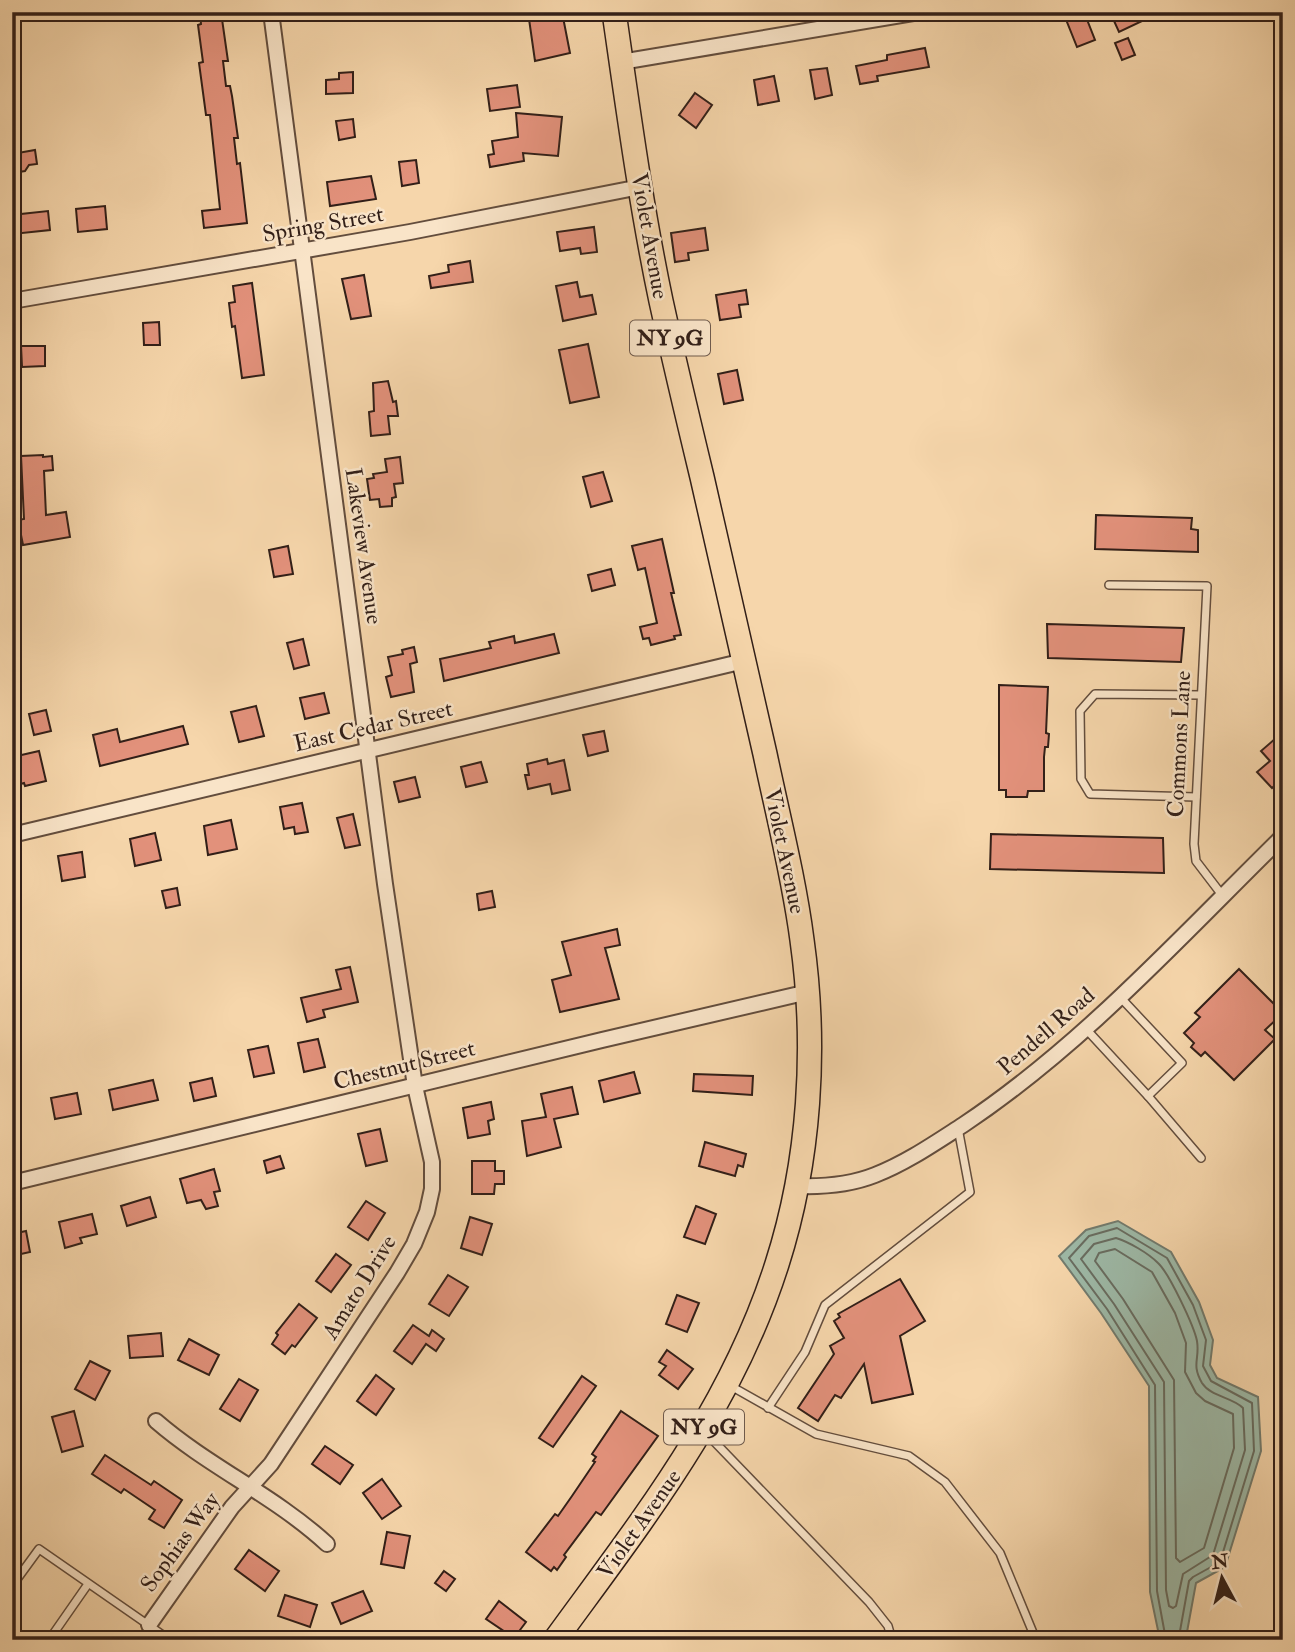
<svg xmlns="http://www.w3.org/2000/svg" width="1295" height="1652" font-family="'IM FELL Double Pica',serif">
<rect width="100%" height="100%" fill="#f6d6ab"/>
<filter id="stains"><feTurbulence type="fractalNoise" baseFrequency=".00286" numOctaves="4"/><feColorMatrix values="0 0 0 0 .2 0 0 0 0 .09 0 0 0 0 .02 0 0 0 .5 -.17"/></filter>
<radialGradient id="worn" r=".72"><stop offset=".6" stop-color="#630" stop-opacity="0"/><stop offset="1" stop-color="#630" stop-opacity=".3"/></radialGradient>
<path fill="#9db9a7" stroke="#727b6e" stroke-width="2" d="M1118,1221L1171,1252L1199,1302L1213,1340L1210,1365L1217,1378L1258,1397L1261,1451L1225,1567L1196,1583L1187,1632L1188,1640H1160L1150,1592L1149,1386L1101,1313L1059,1256L1086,1230Z"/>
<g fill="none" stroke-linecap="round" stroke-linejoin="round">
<g stroke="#686c60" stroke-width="2">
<path d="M1116,1238C1129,1242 1148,1253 1158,1263C1169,1273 1194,1326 1197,1341C1200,1359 1191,1364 1202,1383C1211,1397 1232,1397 1243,1408L1245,1450L1213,1555L1183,1574L1176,1606L1173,1608L1169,1606L1166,1590L1164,1382L1114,1304L1081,1259L1094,1244Z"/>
<path d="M1115,1249L1152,1272L1175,1313L1186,1343L1185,1372L1196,1393L1205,1401L1233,1414L1234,1448L1204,1548L1180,1562L1176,1558L1174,1380L1123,1299L1095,1261L1099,1253Z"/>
<path d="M1166,1640L1157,1591L1155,1385L1107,1309L1069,1258L1089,1236L1117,1228L1167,1258L1193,1305L1206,1340L1203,1366L1211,1381L1252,1403L1254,1451L1220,1562L1193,1577L1189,1581L1180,1631L1181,1640"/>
</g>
</g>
<g fill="#e2917b" stroke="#321f18" stroke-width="2">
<path d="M200,12H221L228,61H223L226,86H230L232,96L238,138H234L237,164L240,163L247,223L204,228L202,211L220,209L210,115H206L199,63L203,62L198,25L201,24Z"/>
<path d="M528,12H562L570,53L535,61Z"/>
<path d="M1076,12H1084L1095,40L1077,47L1065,17Z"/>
<path d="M1110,12H1161L1119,32Z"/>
<path d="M1128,38L1135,55L1122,60L1115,43Z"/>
<path d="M925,48L929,67L877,76L878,81L860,84L856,66L887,60V55Z"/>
<path d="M827,68L832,95L815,99L810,70Z"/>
<path d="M353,72V93L326,94V80L339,79V73Z"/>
<path d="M774,76L779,101L758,105L754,80Z"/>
<path d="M517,85L520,107L490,111L487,89Z"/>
<path d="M695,93L712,105L696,128L679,115Z"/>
<path d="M516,113L562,117L558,156L523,153L524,161L490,167L488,155L494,154L492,141L518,137Z"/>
<path d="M353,119L355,137L339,140L336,121Z"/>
<path d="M35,150L37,164L29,165L25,171L19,172L12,170V154Z"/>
<path d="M416,160L419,183L402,186L399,162Z"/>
<path d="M371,176L376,199L330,206L327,182Z"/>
<path d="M105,206L107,229L78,232L76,209Z"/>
<path d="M48,211L50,230L13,234L12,215Z"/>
<path d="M594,227L597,252L581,254L580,248L560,251L557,232Z"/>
<path d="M705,228L708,250L688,253L689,260L675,262L671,233Z"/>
<path d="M470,261L473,282L431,288L429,276L449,272L448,265Z"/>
<path d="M364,275L371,316L351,319L342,279Z"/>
<path d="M577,282L580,297L592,295L596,314L563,321L556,286Z"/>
<path d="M252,283L264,375L242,378L235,326L232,327L229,303L235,302L233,286Z"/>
<path d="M746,290L748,304L739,305L741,317L720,320L716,295Z"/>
<path d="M159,322L160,345H144L143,323Z"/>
<path d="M588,344L599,397L570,403L559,350Z"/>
<path d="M21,346H45V366L22,367Z"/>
<path d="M737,370L743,400L724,404L718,374Z"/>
<path d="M388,381L393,402L396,401L398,416H388L390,434L371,436L369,412L374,411L373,383Z"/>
<path d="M43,455V457L52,456L53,470L44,471L46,515L66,512L70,537L23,545L18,520L24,519L21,456Z"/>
<path d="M400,457L403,483L394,484L396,497L392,498V506L380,507L379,499L370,500L367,479L374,478L373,474L387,472L385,459Z"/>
<path d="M603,472L612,501L591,507L583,477Z"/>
<path d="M1096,515L1192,518L1191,529L1198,530V552L1095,549Z"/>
<path d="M662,539L674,593H671L681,635L674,636L675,639L651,645L649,638L643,639L640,627L657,623L645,568L638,570L632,546Z"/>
<path d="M288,546L293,574L274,577L269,550Z"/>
<path d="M611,569L615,585L592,591L588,575Z"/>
<path d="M1047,624L1184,628L1181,662L1048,658Z"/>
<path d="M554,634L559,653L444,681L440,659L491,648L489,642L514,636L515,643Z"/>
<path d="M303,639L309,665L294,669L287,643Z"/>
<path d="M414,647L417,662L410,664L414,692L391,697L386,677L392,675L388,657L403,654L402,650Z"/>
<path d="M999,685L1048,687L1046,733L1049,734L1048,747H1045L1044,757V791H1028L1027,797H1006V790H999Z"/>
<path d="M324,693L329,713L305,719L300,698Z"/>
<path d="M256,706L264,736L239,742L231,712Z"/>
<path d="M46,710L51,731L34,735L29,714Z"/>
<path d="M183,726L188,744L100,766L93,735L117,729L120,742Z"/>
<path d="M604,731L608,751L588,756L583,735Z"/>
<path d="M1276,738L1283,746V778L1272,788L1257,772L1270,761L1261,751Z"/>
<path d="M39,751L46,781L25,786L24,783L17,785L13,769L20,767L17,756Z"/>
<path d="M547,759L548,764L564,760L570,790L552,794L550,784L528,789L525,775H529L527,764Z"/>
<path d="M481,762L487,782L466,787L461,767Z"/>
<path d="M415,777L420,797L399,802L394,782Z"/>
<path d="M302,803L308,832L295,834L294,827L284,829L280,807Z"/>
<path d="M353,814L360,845L345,848L337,818Z"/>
<path d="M231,820L237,849L208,855L204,826Z"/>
<path d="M155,833L161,860L135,866L130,839Z"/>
<path d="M991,834L1163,838L1164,873L990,869Z"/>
<path d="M82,852L85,877L62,881L58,856Z"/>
<path d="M177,888L180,905L166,908L162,891Z"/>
<path d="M492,891L495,907L479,910L477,894Z"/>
<path d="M617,929L620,945L605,948L619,999L560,1012L552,980L571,975L562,942Z"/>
<path d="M350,967L358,1002L323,1010L325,1017L307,1022L301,998L341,989L336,970Z"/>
<path d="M1239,969L1283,1013L1265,1030L1275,1039L1234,1080L1205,1052L1201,1056L1191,1047L1194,1043L1184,1033L1200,1017L1195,1013Z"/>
<path d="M318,1039L325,1067L304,1072L298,1043Z"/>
<path d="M268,1046L274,1073L254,1077L248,1050Z"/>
<path d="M634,1072L640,1093L604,1102L599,1081Z"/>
<path d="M694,1074L753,1076L752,1095L693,1091Z"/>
<path d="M212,1078L216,1096L194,1101L190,1083Z"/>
<path d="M153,1080L158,1100L113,1110L109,1090Z"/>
<path d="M572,1087L578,1114L554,1119L561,1147L527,1156L522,1121L546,1117L541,1094Z"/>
<path d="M77,1093L81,1114L55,1119L51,1098Z"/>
<path d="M491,1102L494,1119L488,1121L490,1134L468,1138L463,1108Z"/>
<path d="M380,1129L387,1161L366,1166L358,1134Z"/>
<path d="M705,1142L746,1154L743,1167L738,1165L735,1176L699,1166Z"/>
<path d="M280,1156L284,1168L267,1173L264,1161Z"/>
<path d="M472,1161H495V1171H504V1184H495L494,1194H472Z"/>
<path d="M214,1169L220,1191L214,1192L218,1206L206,1209L201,1200L187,1203L180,1179Z"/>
<path d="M150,1197L156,1217L127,1226L121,1206Z"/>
<path d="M366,1201L385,1213L368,1240L348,1227Z"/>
<path d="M696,1206L716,1214L705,1244L684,1237Z"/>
<path d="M92,1214L97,1234L80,1238L82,1243L65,1248L59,1222Z"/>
<path d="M470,1217L492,1224L482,1255L461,1248Z"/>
<path d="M26,1231L30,1252L12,1256V1234Z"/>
<path d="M336,1254L351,1265L331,1292L316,1281Z"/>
<path d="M448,1275L468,1287L449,1316L429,1304Z"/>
<path d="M900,1279L925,1321L900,1336L913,1394L872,1403L864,1364L841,1398L835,1395L818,1421L798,1408L834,1354L830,1346L844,1338L834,1321L840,1317L838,1314Z"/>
<path d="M677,1295L699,1303L687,1332L666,1324Z"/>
<path d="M299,1304L317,1318L295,1347L292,1345L285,1354L272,1344L278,1335L276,1333Z"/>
<path d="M413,1325L429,1336L432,1330L444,1339L436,1351L426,1344L412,1364L394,1351Z"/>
<path d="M161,1333L163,1356L130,1358L128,1336Z"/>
<path d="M189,1339L219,1355L209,1375L178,1360Z"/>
<path d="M667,1350L693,1369L678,1389L659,1375L666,1366L659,1362Z"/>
<path d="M90,1361L110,1371L95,1400L75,1389Z"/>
<path d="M376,1375L394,1389L376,1415L357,1401Z"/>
<path d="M582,1376L596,1386L553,1447L539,1438Z"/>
<path d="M239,1379L258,1390L240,1421L220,1409Z"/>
<path d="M74,1411L83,1446L62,1452L52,1417Z"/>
<path d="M621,1411L658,1436L601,1515L596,1512L564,1555L566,1557L557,1570L554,1567L551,1571L526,1552L555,1514L558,1516L572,1496L595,1462L593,1461L596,1457L592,1454Z"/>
<path d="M325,1446L353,1465L340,1484L312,1464Z"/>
<path d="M105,1455L151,1485L154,1481L182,1500L164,1528L149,1519L155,1510L124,1489L121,1493L92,1474Z"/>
<path d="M382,1479L401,1506L382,1519L363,1493Z"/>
<path d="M387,1532L410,1536L404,1568L381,1564Z"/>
<path d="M249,1550L279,1571L265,1591L235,1569Z"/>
<path d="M444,1571L455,1579L446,1591L435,1583Z"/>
<path d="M363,1591L372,1611L341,1624L332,1603Z"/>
<path d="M285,1595L317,1605L310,1627L278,1616Z"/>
<path d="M499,1601L526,1622L514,1638L486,1619Z"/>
</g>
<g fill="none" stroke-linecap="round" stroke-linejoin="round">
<g stroke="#634d3d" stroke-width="10">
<g id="service">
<path d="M1109,585L1207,586L1194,844L1196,861L1222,895"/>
<path d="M1196,797L1090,794L1081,779L1080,711L1095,694L1201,695"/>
<path d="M1086,1029L1148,1096L1182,1063L1120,997"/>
<path d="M1148,1096L1201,1158"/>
<path d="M729,1385L816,1434L909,1456L945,1482L1000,1553L1036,1640"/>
<path d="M768,1408L805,1352L825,1305L970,1192L958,1128"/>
<path d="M704,1431L869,1602L888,1626L892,1640"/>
<path d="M12,1586L39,1549L170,1640"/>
<path d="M49,1640L88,1584"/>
</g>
</g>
<g stroke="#634d3d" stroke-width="18">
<g id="minor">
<path d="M621,62L919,12"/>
<path d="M12,301L410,232L640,187"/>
<path d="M12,835L744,661"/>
<path d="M12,1183L602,1040L808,992"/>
<path d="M796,1186C823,1187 850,1185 875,1175C906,1163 935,1143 963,1125C1083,1045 1180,937 1283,836"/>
<path d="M156,1421C209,1467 275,1496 327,1544"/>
<path d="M149,1625L232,1507L271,1464L397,1273L414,1244L427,1212L432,1189V1162L415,1086L385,884L271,12"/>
</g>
</g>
<g stroke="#321f18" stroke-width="26">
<path id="primary" d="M555,1640C643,1519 731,1409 777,1264C810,1161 817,1047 802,940C794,878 778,816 765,754C744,662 723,570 702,477C688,419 674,360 661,301C641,206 628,109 614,12"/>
</g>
<use href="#service" stroke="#f9e4c8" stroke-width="7"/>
<use href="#minor" stroke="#f9e4c8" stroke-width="14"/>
<use href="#primary" stroke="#f6d6ab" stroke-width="23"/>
</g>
<g text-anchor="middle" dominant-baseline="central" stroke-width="5" stroke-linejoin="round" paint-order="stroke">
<g fill="#f9e4c8" stroke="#6e5a4d" stroke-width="2">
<rect x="630" y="320.5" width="80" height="35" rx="5"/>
<rect x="664" y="1409.5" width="80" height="35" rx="5"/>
</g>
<g font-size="21" font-weight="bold" fill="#321f18">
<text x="670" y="338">NY 9G</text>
<text x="704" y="1427">NY 9G</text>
</g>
<g font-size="23" fill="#321f18" stroke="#f9e4c8">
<text transform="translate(323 224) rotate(-10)">Spring Street</text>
<text transform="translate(650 236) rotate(80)">Violet Avenue</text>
<text transform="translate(364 546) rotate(82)">Lakeview Avenue</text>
<text transform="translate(373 726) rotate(-13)">East Cedar Street</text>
<text transform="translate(1179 744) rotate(-87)">Commons Lane</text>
<text transform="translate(785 851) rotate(78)">Violet Avenue</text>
<text transform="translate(1046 1031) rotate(-41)">Pendell Road</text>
<text transform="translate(404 1065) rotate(-14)">Chestnut Street</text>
<text transform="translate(359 1287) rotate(-58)">Amato Drive</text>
<text transform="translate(639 1524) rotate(-55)">Violet Avenue</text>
<text transform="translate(180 1542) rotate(-54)">Sophias Way</text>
</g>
</g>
<rect width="1295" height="1652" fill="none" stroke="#f6d6ab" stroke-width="42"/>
<rect x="14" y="14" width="1267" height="1624" fill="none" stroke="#321f18" stroke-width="3.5"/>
<rect x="21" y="21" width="1253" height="1610" fill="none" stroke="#321f18" stroke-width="2"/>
<g transform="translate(1222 1578) rotate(353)" stroke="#f9e4c8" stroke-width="5" paint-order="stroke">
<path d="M0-5L12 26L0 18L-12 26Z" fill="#321f18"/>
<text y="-10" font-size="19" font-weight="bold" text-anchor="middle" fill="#321f18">N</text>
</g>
<rect width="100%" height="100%" filter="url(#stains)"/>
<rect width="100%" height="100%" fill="url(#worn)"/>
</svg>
